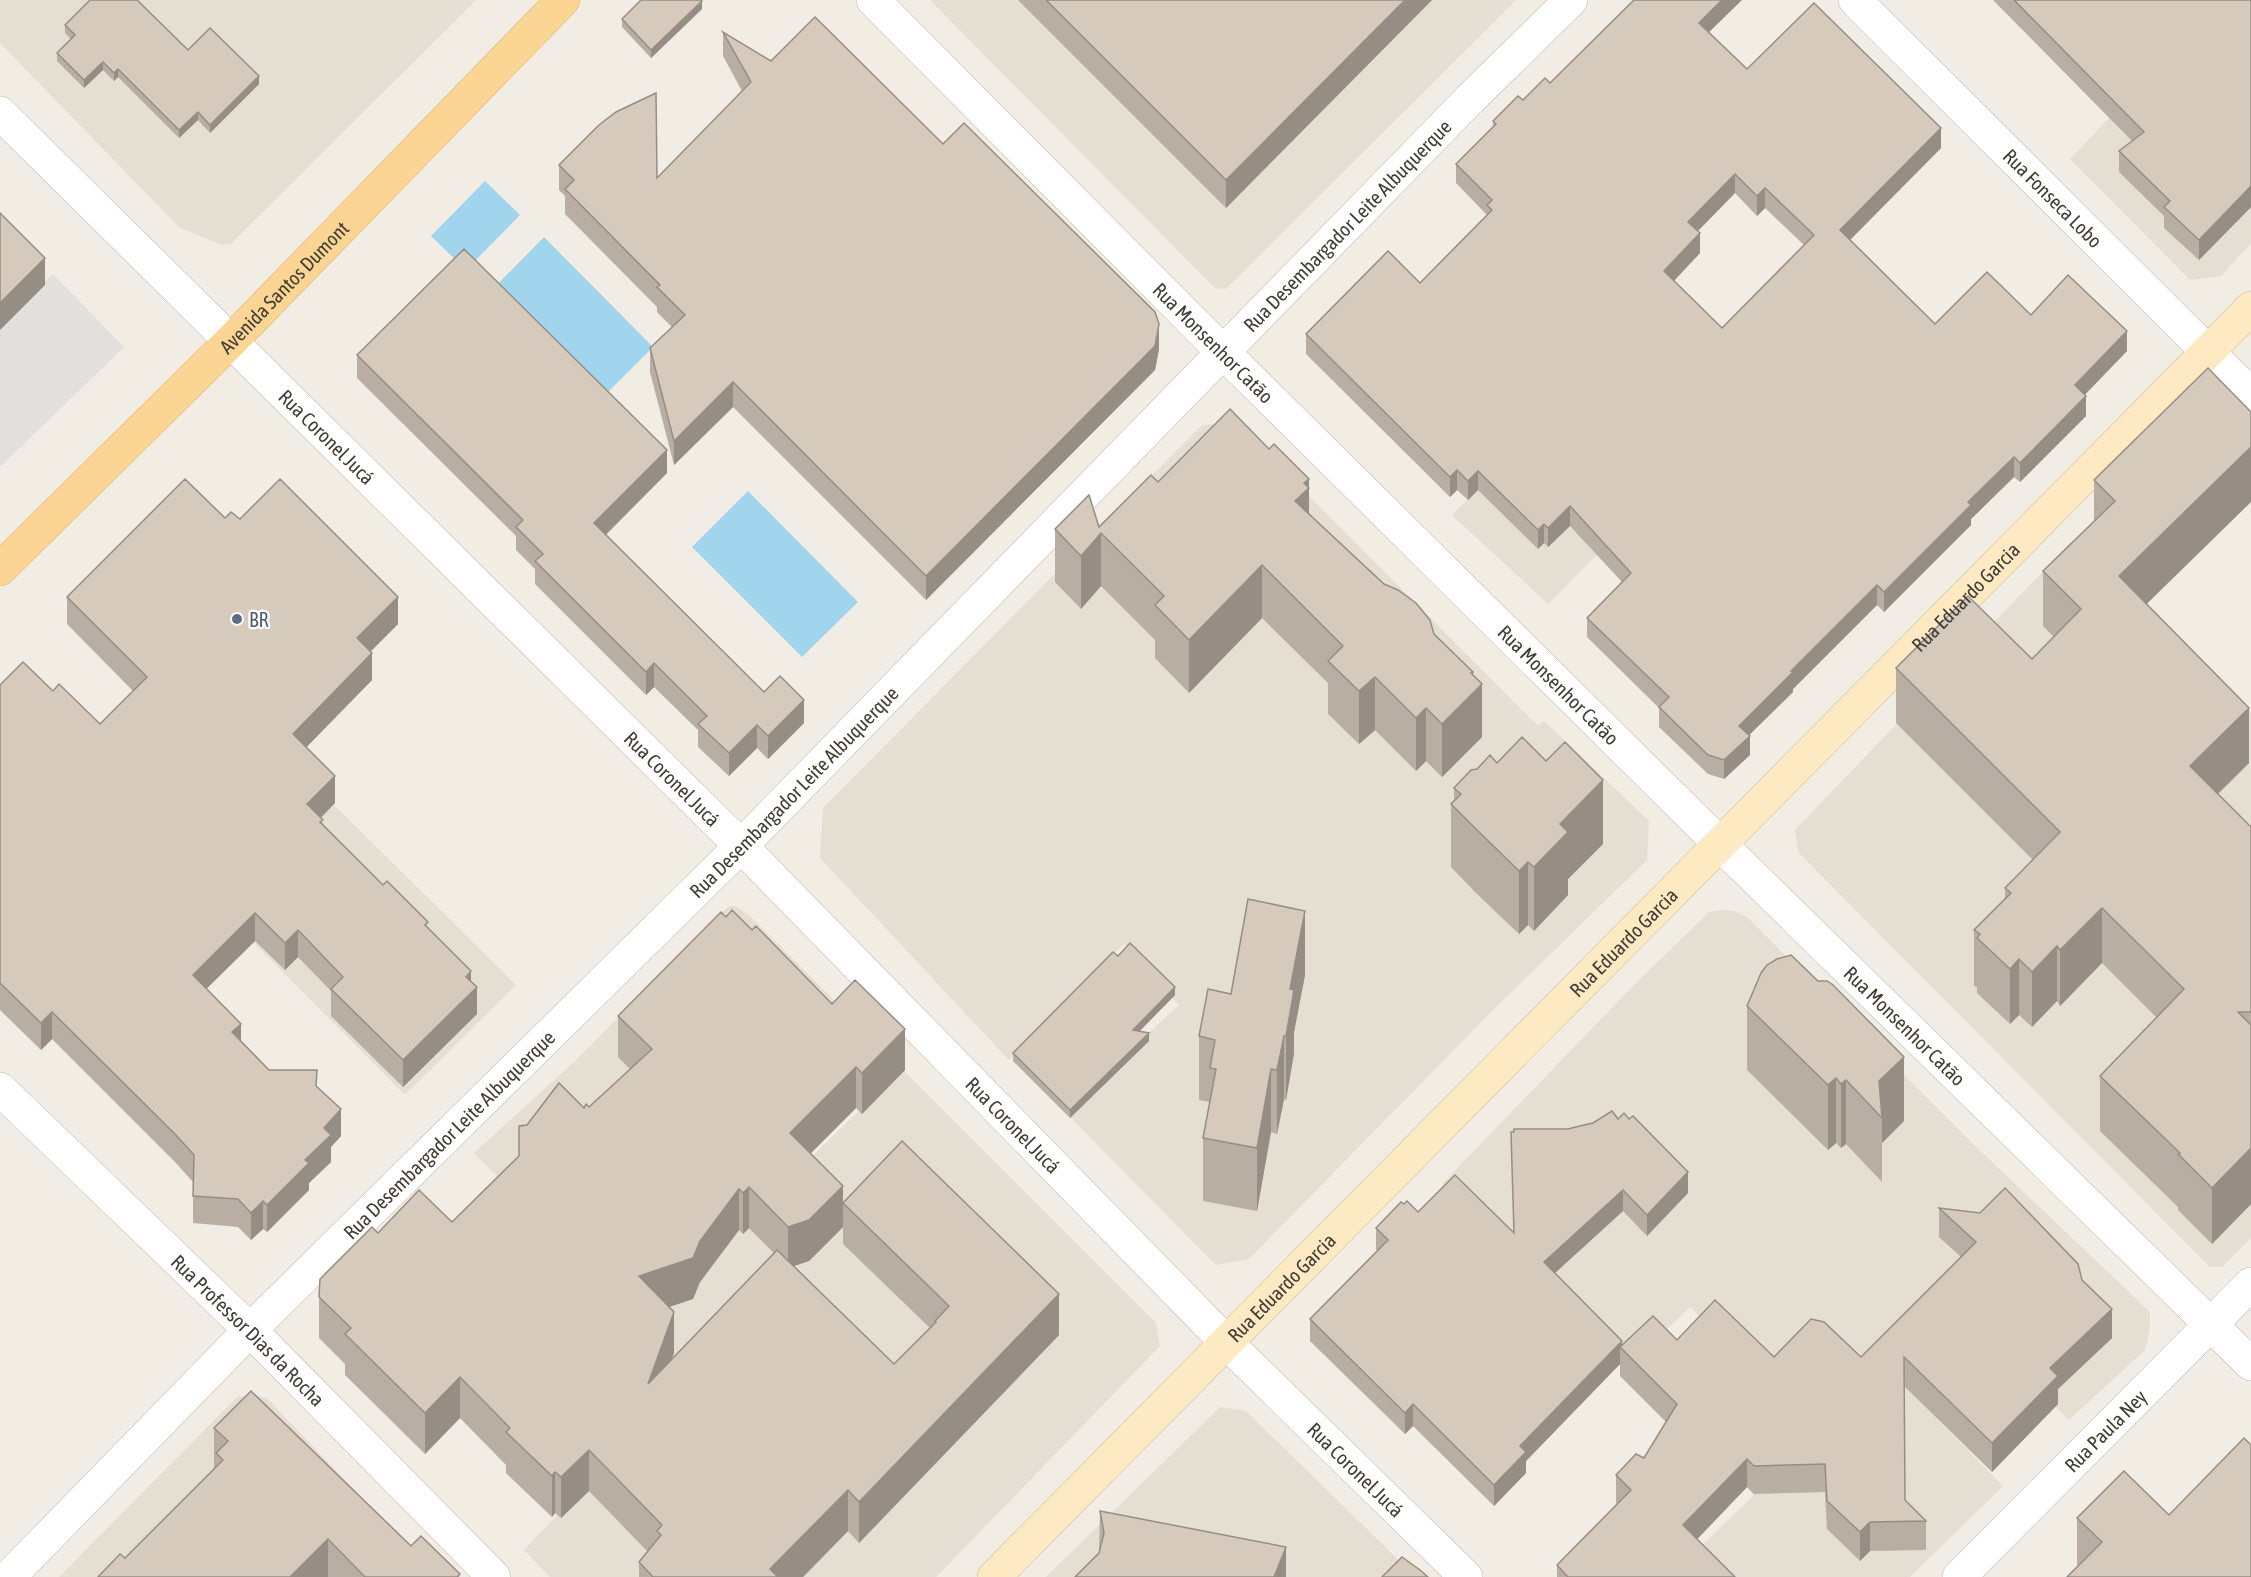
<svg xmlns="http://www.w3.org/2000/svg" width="2251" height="1577" font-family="'Asap Condensed',sans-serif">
<rect width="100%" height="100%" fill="#f1ece4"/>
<!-- residential -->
<g fill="#e5ded2">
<path d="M0,0H476L231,244L221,245L179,227L0,43Z"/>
<path d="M930,0H1516L1226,289L1215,288Z"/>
<path d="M2144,82L2251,184V243L2221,276L2190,280L2070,159Z"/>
<path d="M1611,351L1706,445L1548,604L1452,515Z"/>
<path d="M1236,423L1538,726L1544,721L1649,821L1647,860L1495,1008L1249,1259L1216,1265L1064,1111L1179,1005L1124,944L1009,1060L820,858L823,808L1202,425Z"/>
<path d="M2073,540L2251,711V1238L2222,1267H2210L1798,852L1795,830Z"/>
<path d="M303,774L516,985L405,1095L195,884Z"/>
<path d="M729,906H736L750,916L849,1015L737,1230L902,1069L1156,1323L1160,1346L936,1577H550L524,1550L692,1375L474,1153L574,1062Z"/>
<path d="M1722,910L1734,911L1747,917L1973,1144L2150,1312V1327L2145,1350L2069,1420L1948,1299L1883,1364L2003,1486L1910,1577H1711L1691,1556L1754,1495L1688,1427L1749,1366L1690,1307L1630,1365L1442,1184L1633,986L1709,912Z"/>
<path d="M238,1396L266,1397L437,1577H59Z"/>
<path d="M1220,1407L1246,1411L1416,1577H1046Z"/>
</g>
<!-- parking -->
<path fill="#e2dfdc" d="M53,274L124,347L0,467V325Z"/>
<!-- water -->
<g fill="#a1d4ed">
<path d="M485,181L520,215L466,270L431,236Z"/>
<path d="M544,237L653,347L596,404L488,294Z"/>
<path d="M748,491L858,602L802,657L692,547Z"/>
</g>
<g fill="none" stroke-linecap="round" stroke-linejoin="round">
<defs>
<g id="minor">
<path id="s1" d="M1855,0L2251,395"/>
<path id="s2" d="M0,113L741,846L1226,1342L1466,1577"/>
<path id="s3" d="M0,1089L250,1330L494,1577"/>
<path id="s4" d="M9,1577L250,1330L741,846L1470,99L1571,0"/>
<path id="s5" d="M1959,1577L2251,1284"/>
</g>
<g id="tertiary">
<path id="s6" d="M873,0L1223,352L1720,844L2251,1364"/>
</g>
<g id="secondary">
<path id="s7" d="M994,1577L2251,308"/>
</g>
<g id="primary">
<path id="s8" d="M0,569L230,342L563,0"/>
</g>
</defs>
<!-- minor casing -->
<use href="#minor" stroke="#bfb6aa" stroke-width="34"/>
<!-- tertiary casing -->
<use href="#tertiary" stroke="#bfb6aa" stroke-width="34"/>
<!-- secondary casing -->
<use href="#secondary" stroke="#d0bc95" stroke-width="34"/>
<!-- primary casing -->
<use href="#primary" stroke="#dfb065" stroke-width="34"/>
<!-- minor -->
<use href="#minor" stroke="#fff" stroke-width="33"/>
<!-- tertiary -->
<use href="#tertiary" stroke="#fff" stroke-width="33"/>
<!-- secondary -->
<use href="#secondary" stroke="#fdeac3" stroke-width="33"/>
<!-- primary -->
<use href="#primary" stroke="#fbd594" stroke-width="33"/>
</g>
<!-- wall -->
<g fill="#b8aea3" fill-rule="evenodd">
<path d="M1018,0H1432L1226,208Z"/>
<path d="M1993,0H2251V207L2199,260L2164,228V216L2119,172V151L2132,141Z"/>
<path d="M702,9L651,58L622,27V19Z"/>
<path d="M65,25L188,50L259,84L210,133L198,120L179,138L118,77L114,81L103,70L84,88L57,61V53L71,39L65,33Z"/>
<path d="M723,32L771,61L943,144L1159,349L1155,370L926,600L733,407L674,465L650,372V348L672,327L657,312V307L565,214V196L559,190V165L657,178L742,91L723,56Z"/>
<path d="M1709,32L1747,69L1941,148L1850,240L1935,324L2031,315L2127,351L2085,394L2086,416L2020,482L2014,477L1971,519V525L1884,612L1877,605L1793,689V692L1749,735L1750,755L1724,779L1708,774L1659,727V708L1587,637V618L1622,582L1570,526L1548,547L1544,543L1538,549L1478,490L1468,500L1457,490L1450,497L1306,354V334L1420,283L1487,215L1456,183V164L1493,127V121L1550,83ZM1735,193L1757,216L1765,208L1804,245L1722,328L1674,281L1700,253L1698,231Z"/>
<path d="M357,355L667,473L606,535L764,692L804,723L768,759L757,748L729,776L698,747V730L654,687L646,695L535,584V569L516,550V536L357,378Z"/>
<path d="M2208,368L2147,604L2249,763L2218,794L2251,827V1204L2212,1244L2178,1210V1207L2100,1131V1076L2157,1018L2102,963L2060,1006L2057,1001L2032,1027L2019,1015L2010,1024L1977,993V987L1974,986V930L2005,899V888L2033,860L1896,723V668L2032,659L2054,637L2043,626V571L2094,521V480Z"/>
<path d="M1269,449L1309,479V514L1434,634L1473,675L1482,737L1442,777L1426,761L1416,771L1375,730L1359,744L1328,714V683L1262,618L1189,693L1155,658V640L1101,586L1081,609L1055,582V529L1099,527L1158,482Z"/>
<path d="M225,518L240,519L398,624L371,651L372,680L306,747L335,803L321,818L323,825L383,885L428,928L471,982L477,1014L403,1087L331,1016V991L298,957L285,970L255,941L206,989L241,1041L269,1070L317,1087L341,1136L331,1147V1162L309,1183V1190L267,1232L263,1229L251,1240L238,1227L193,1223V1182L175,1162L52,1039L41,1050L0,1010V685L53,691L100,724L133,691L67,624V597Z"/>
<path d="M1497,763L1603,844L1568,879V895L1534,931L1528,925L1519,934L1476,893L1451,867V804L1454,800V788L1477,769Z"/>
<path d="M726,917L752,930L905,1070L862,1114L856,1108L811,1153L843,1203L1059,1335L859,1543L848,1531L803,1577H639V1562L648,1552L589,1491L561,1518L555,1513L552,1517L506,1473V1465L460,1418L425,1454L345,1375V1364L319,1338V1297L378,1233L452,1222L519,1156L527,1125L584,1108L589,1107L630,1069L618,1057V1016ZM843,1227V1244L930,1328L894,1364L793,1266L809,1261ZM749,1228L774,1253L672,1359L674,1353L669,1307L693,1299L700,1282L739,1230L743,1234Z"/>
<path d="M1118,956L1175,995L1139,1031L1149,1041L1070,1118L1013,1061V1053Z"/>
<path d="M1305,975L1294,1032V1053L1286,1100L1284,1099L1277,1134L1271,1132L1257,1211L1203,1201V1138L1210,1102L1199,1100V1036L1231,994Z"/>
<path d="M1747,1006L1904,1121L1882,1143V1182L1846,1144L1841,1148L1836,1143L1828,1150L1747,1070Z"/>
<path d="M1618,1119L1688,1193L1647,1236L1623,1211L1555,1273L1622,1346L1677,1340L1774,1357H1861L1961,1257L1939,1237V1208L2082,1280L2112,1338L2058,1389V1404L1992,1472L1904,1386L1905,1500L1926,1521V1550L1870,1551L1860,1561L1827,1529L1825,1492L1754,1494L1747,1487L1697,1539L1735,1577H1557V1565L1617,1504L1616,1503V1475L1644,1458L1666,1422L1620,1376V1364L1526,1461V1473L1494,1506L1413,1426L1405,1434L1310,1341V1319L1377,1251L1376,1249V1228L1418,1212L1514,1233L1511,1132L1568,1129Z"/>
<path d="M214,1428L411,1546L460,1577H98L125,1558L214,1469Z"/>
<path d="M1100,1511L1286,1577L1099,1553Z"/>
<path d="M2169,1515L2251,1577L2078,1565L2077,1564V1518Z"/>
</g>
<!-- shaded-wall -->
<g fill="#968d84">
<path d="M1405,0H1432L1226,208V180Z"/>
<path d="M1722,0H1742L1699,42V23Z"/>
<path d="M702,1V9L651,58V50Z"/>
<path d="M103,62V70L84,88V80Z"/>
<path d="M118,69V77L114,81V73Z"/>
<path d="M259,76V84L210,133V125Z"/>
<path d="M198,112V120L179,138V130Z"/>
<path d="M1941,128V148L1840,250V230Z"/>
<path d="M1735,174V193L1688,241V222Z"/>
<path d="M2251,186V207L2199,260V240Z"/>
<path d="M1765,188V208L1757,216V196Z"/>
<path d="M1700,233V253L1664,291V271Z"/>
<path d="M45,258V285L0,330V303Z"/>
<path d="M1159,324V349L1155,370L926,600V576Z"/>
<path d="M2127,331V351L2075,405V385Z"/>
<path d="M733,382V407L674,465V441Z"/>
<path d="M2086,396V416L2020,482V463Z"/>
<path d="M2251,447V502L2119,631V576Z"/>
<path d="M667,450V473L594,546V523Z"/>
<path d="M2014,457V477L1971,519V525L1884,612V592L1968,502Z"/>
<path d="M1457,470V490L1450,497V477Z"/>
<path d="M1478,471V490L1468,500V481Z"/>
<path d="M1309,479V541L1295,501L1304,483Z"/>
<path d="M1570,506V526L1548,547V528Z"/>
<path d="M1544,524V543L1538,549V530Z"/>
<path d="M1101,533V586L1081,609V556Z"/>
<path d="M1262,565V618L1189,693V640Z"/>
<path d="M1877,585V605L1793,689V692L1739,745V726L1791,671Z"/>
<path d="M398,597V624L357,665V638Z"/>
<path d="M372,653V680L293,761V734Z"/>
<path d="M654,663V687L646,695V672Z"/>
<path d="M1473,672V694L1482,684V737L1442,777V724Z"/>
<path d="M1375,677V730L1359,744V691Z"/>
<path d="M804,700V723L768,759V736Z"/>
<path d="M1426,708V761L1416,771V718Z"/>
<path d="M2249,708V763L2190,821V766Z"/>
<path d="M757,725V748L729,776V753Z"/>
<path d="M1750,736V755L1724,779V760Z"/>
<path d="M335,776V803L307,831V804Z"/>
<path d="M1603,780V844L1568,879V895L1534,931V867L1560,824Z"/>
<path d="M1528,862V925L1519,934V871Z"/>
<path d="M2102,908V963L2060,1006V950Z"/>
<path d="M1305,911V975L1294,1032V1053L1286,1100V1036L1290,989Z"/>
<path d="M255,913V941L193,1002V975Z"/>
<path d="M298,930V957L285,970V943Z"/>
<path d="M2057,946V1001L2032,1027V972Z"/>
<path d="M2019,959V1015L2010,1024V969Z"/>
<path d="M471,971V993L477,987V1014L403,1087V1060L466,977Z"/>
<path d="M1175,987V995L1133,1038V1030Z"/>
<path d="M52,1012V1039L41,1050V1023Z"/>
<path d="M241,1024V1051L232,1032Z"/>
<path d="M905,1029V1070L862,1114V1073Z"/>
<path d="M1149,1033V1041L1070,1118V1110Z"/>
<path d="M1284,1036V1099L1277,1134V1070Z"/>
<path d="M1904,1057V1121L1882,1143V1118L1879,1081Z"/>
<path d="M856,1067V1108L790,1174V1133Z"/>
<path d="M1271,1069V1132L1257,1211V1148Z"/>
<path d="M1836,1078V1143L1828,1150V1085Z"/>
<path d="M1846,1080V1144L1841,1148V1084Z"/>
<path d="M341,1109V1136L331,1147V1162L309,1183V1190L267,1232V1205L305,1160L324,1128Z"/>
<path d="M2251,1148V1204L2212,1244V1188Z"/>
<path d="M1688,1172V1193L1647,1236V1215Z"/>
<path d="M843,1186V1227L809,1261L788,1268V1227Z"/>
<path d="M749,1187V1228L743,1234V1193Z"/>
<path d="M739,1189V1230L700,1282L693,1299L639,1317V1276L700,1241Z"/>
<path d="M1623,1190V1211L1544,1283V1262Z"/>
<path d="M263,1201V1229L251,1240V1213Z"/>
<path d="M1059,1294V1335L859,1543V1502Z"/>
<path d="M2112,1309V1338L2058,1389V1404L1992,1472V1443L2050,1368Z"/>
<path d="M674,1312V1353L648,1425V1384Z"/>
<path d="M1622,1341V1349L1620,1347V1364L1526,1461V1473L1494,1506V1485L1520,1446Z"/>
<path d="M460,1377V1418L425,1454V1413Z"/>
<path d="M1413,1404V1426L1405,1434V1413Z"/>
<path d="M589,1450V1491L561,1518V1477Z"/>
<path d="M1747,1459V1487L1683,1554V1525Z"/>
<path d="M555,1472V1513L552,1517V1476Z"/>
<path d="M848,1490V1531L803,1577H770V1569Z"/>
<path d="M1870,1522V1551L1860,1561V1532Z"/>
<path d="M328,1539V1577H290Z"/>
<path d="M1286,1547V1577H1274Z"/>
</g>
<!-- building -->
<g fill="#d6cabd" stroke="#968d84" stroke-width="1.5" fill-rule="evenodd">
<path d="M90,0H137L188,50L210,28L259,76L210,125L198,112L179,130L118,69L114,73L103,62L84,80L57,53L75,35L65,25Z"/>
<path d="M641,0H701L702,1L651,50L622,19Z"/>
<path d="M1046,0H1405L1226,180Z"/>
<path d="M1634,0H1722L1699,23L1747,69L1814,3L1941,128L1840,230L1935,324L1987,272L2031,315L2068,275L2127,331L2075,385L2086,396L2020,463L2014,457L1968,502L1971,505L1884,592L1877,585L1791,671L1793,672L1739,726L1750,736L1724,760L1708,755L1659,707L1669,697L1587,618L1631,573L1570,506L1548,528L1544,524L1538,530L1478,471L1468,481L1457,470L1450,477L1306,334L1388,251L1420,283L1492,210L1487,205L1492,200L1456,164L1496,124L1493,121L1518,96L1523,100L1545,78L1550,83ZM1735,174L1757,196L1765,188L1814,235L1722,328L1664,271L1700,233L1688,222Z"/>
<path d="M2014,0H2251V186L2199,240L2164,207L2170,201L2119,151L2144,132Z"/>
<path d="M815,17L943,144L964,123L1155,312L1159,324L1155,346L926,576L733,382L674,441L650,348L685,315L657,287L660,285L565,189L574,180L559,165L599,125L616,112L656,93L657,178L751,82L723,32L771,61Z"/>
<path d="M0,213L45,258L0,303Z"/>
<path d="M464,249L667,450L594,523L764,692L780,676L804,700L768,736L757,725L729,753L698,724L707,716L654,663L646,672L535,561L543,554L516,527L523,520L357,355Z"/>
<path d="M2208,368L2251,412V447L2119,576L2249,708L2190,766L2251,827V1012H2238L2251,1025V1148L2212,1188L2178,1154L2180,1153L2100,1076L2184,989L2102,908L2060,950L2057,946L2032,972L2019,959L2010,969L1977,938L1980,934L1974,930L2011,893L2005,888L2060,832L1896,668L1968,596L2032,659L2081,609L2043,571L2115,501L2094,480Z"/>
<path d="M1230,409L1269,449L1274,444L1309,479L1304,483L1309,488L1295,501L1384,584L1398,590L1416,603L1430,620L1434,634L1473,672L1471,673L1482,684L1442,724L1426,708L1416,718L1375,677L1359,691L1328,661L1343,646L1262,565L1189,640L1155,605L1164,596L1101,533L1081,556L1055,529L1089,495L1099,527L1151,475L1158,482Z"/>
<path d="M185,479L225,518L231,512L240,519L280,479L398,597L357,638L372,653L293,734L335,776L307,804L323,820L320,822L383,885L387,881L428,922L425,925L471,971L466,977L477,987L403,1060L331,989L343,977L298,930L285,943L255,913L193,975L241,1024L232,1032L269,1070H317L316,1086L341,1109L324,1128L331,1135L305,1160L309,1163L267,1205L263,1201L251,1213L238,1199L193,1196L194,1155L175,1134L52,1012L41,1023L0,983V685L23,662L53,691L59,684L100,724L147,677L67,597Z"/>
<path d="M1522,737L1546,761L1565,742L1603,780L1560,824L1568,832L1534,867L1528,862L1519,871L1476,829L1451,804L1461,794L1454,788L1471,770L1477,769L1490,755L1497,763Z"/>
<path d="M1248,899L1305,911L1290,989L1294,990L1286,1036H1284L1277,1070L1271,1069L1257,1148L1203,1138L1216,1069L1210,1068L1215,1040L1199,1036L1208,989L1231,994Z"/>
<path d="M732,910L752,930L756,926L832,1004L855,980L905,1029L862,1073L856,1067L790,1133L843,1186L809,1220L788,1227L749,1187L743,1193L739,1189L700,1241L693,1258L639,1276L674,1312L648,1384L777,1250L894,1364L936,1322L935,1321L949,1306L843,1203L902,1141L1059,1294L859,1502L848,1490L770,1569L778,1577H653L639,1562L661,1535L657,1531L662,1525L589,1450L561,1477L555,1472L552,1476L506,1432L510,1428L460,1377L425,1413L345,1334L351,1328L319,1297L320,1279L372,1227L378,1233L419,1190L452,1222L519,1156V1126L527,1125L559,1083L584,1108L586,1104L589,1107L652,1049L618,1016L721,912L726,917Z"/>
<path d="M1130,943L1175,987L1133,1030L1149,1033L1070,1110L1013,1053L1113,952L1118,956Z"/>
<path d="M1791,955L1818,981H1827L1833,985L1904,1057L1879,1081L1882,1118L1846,1080L1841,1084L1836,1078L1828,1085L1747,1006L1761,973L1767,965L1777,959Z"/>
<path d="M1612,1111L1618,1119L1624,1113L1629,1119L1633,1116L1688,1172L1647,1215L1623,1190L1544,1262L1622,1341L1520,1446L1526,1452L1494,1485L1413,1404L1405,1413L1310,1319L1388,1240L1376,1228L1401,1202L1404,1204L1407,1201L1418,1212L1455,1175L1514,1233L1511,1132H1514V1129H1568L1580,1126L1593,1123Z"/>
<path d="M2005,1188L2078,1264L2082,1280L2112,1309L2050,1368L2058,1376L1992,1443L1904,1357L1905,1500L1926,1521L1870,1522L1860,1532L1827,1501L1825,1464L1754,1466L1747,1459L1683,1525L1735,1577H1568L1557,1565L1631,1490L1616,1475L1636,1454L1644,1458L1677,1404L1620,1347L1653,1316L1677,1340L1715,1300L1774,1357L1811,1319L1824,1322L1861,1357L1976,1242L1939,1208L1980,1213Z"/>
<path d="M251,1391L411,1546L421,1536L460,1574L457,1577H365L328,1539L290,1577H98L120,1554L125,1558L223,1460L216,1453L228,1441L214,1428Z"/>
<path d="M2244,1438L2251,1445V1577H2067L2102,1542L2077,1518L2124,1471L2169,1515Z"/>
<path d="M1100,1511L1286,1547L1274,1577H1075L1099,1553L1104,1533Z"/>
<path d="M1402,1557L1420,1570L1428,1577H1382Z"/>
</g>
<!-- markers -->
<circle fill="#5c6f8a" stroke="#fff" stroke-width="2" cx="237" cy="619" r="6"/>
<g text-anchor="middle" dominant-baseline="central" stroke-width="4.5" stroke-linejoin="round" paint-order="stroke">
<!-- street labels -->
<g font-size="20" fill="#433c34" stroke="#fff">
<text stroke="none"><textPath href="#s1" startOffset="280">Rua Fonseca Lobo</textPath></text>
<text stroke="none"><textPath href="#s4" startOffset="1902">Rua Desembargador Leite Albuquerque</textPath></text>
<text stroke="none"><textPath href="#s8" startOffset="400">Avenida Santos Dumont</textPath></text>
<text stroke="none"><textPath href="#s6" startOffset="483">Rua Monsenhor Catão</textPath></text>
<text stroke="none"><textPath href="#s2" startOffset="460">Rua Coronel Jucá</textPath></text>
<text stroke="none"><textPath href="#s7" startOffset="1380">Rua Eduardo Garcia</textPath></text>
<text stroke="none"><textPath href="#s6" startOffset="969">Rua Monsenhor Catão</textPath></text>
<text stroke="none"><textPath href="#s2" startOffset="946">Rua Coronel Jucá</textPath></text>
<text stroke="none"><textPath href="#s4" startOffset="1110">Rua Desembargador Leite Albuquerque</textPath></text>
<text stroke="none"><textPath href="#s7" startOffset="894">Rua Eduardo Garcia</textPath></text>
<text stroke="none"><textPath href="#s6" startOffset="1455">Rua Monsenhor Catão</textPath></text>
<text stroke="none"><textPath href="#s2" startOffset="1432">Rua Coronel Jucá</textPath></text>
<text stroke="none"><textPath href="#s4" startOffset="624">Rua Desembargador Leite Albuquerque</textPath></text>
<text stroke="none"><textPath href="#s7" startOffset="408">Rua Eduardo Garcia</textPath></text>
<text stroke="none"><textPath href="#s3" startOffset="346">Rua Professor Dias da Rocha</textPath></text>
<text stroke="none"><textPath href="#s5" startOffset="207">Rua Paula Ney</textPath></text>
<text stroke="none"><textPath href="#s2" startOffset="1918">Rua Coronel Jucá</textPath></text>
</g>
<!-- service labels -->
<g font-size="20" fill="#4e5e75" stroke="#fff" text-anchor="start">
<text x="249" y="619">BR</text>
</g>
</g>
</svg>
